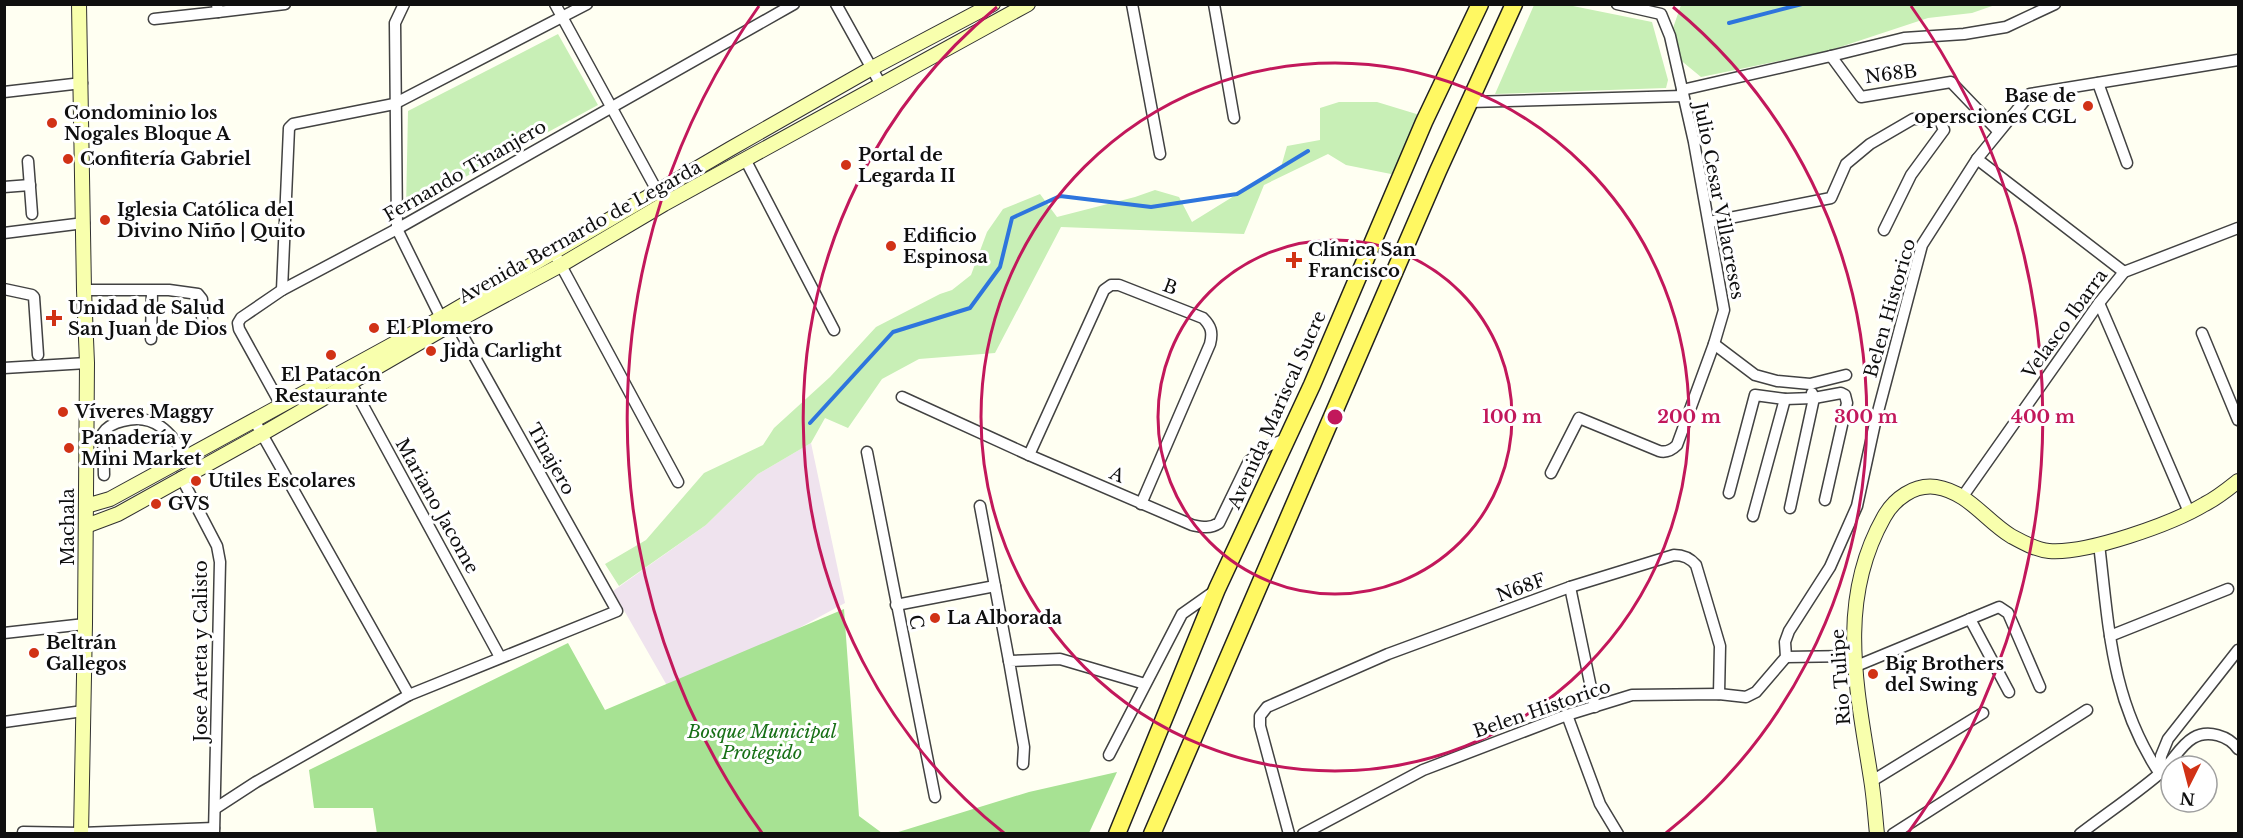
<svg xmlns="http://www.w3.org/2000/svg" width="2243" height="838" font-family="'Libre Baskerville',serif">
<rect width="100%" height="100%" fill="#fffff2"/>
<!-- industrial -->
<path fill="#efe3ee" d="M811,443L845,603L673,696L613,591L706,525L758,474Z"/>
<!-- green -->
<g fill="#c8efb6">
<path d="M1534,5H1568L1652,22L1668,80L1666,88L1495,94Z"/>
<path d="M1681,5H1995L1972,13L1928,18L1828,51L1701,77L1678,58L1673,28Z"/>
<path d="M558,34L598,105L406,209L408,111Z"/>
<path d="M1339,102H1377L1423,116L1401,176L1346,165L1328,154L1264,185L1244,234L1061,227L995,353L919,359L882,379L848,428L825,418L811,443L758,474L706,525L619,586L605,564L646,540L704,473L763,445L774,428L830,377L876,327L940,294L952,290L971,275L987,232L1003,209L1040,194L1057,217L1135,197L1155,190L1179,197L1192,222L1281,167L1287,146L1320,140V108Z"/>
</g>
<!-- forest -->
<g fill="#a7e293">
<path d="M844,609L859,816L882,833L377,834L373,808H314L309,770L568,643L605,710Z"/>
<path d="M1117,772L1089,833H895L1029,792Z"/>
</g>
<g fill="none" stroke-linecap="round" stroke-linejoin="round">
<!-- stream -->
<g stroke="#2e75dd" stroke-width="4">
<path d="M1729,23L1802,4"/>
<path d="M810,423L893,332L970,308L1000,267L1012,218L1060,196L1151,207L1237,194L1308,151"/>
</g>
<defs>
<g id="street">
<path d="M217,4L218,12L285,4"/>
<path d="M404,4L395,23L397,229L441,318"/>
<path d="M555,4L661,198"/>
<path d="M836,4L881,85"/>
<path d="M1132,4L1160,154"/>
<path d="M1214,4L1234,118"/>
<path d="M154,19L218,12"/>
<path d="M1831,56L1904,38L1964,34L2006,27L2055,4"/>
<path d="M2098,83L2127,163"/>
<path d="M1682,90L1831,56L1861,97L1951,82L1998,131"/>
<path d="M4,92L82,83"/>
<path d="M1469,102L1683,96"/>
<path d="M745,159L834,330"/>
<path d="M1977,159L2124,272"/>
<path d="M28,161L32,214"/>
<path d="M4,187L30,185"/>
<path d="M1709,222L1831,198L1846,164L1870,144L1913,119H1935L1940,121L1944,130L1911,175L1884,230"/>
<path d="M4,233L84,223"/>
<path d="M557,258L678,482"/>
<path d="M4,289L32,295L34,297L38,355"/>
<path d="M84,290H169L198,294L202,299V318"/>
<path d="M282,290L289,128L293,124L394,104L587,4"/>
<path d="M2099,303L2189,512"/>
<path d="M2202,333L2238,420"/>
<path d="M151,339L152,291"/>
<path d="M1714,344L1755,375L1777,381L1810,384L1846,375"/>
<path d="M4,368L87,363"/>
<path d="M347,376L500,657"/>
<path d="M902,397L1029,455L1192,525C1202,527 1210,529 1219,523L1249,461L1268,446L1286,439"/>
<path d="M281,405L239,329L238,323L241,318L282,290L397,229L794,4"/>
<path d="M254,420L409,695"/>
<path d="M867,452L935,797"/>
<path d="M1029,455L1104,290L1111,285H1119L1203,318C1211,326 1213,332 1210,344L1141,504"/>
<path d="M1551,473L1579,418L1659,451C1666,453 1672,450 1677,445L1714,344L1724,310L1694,142L1670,36L1661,14L1617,4"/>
<path d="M104,475L103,433C107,426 115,423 123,421C154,412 171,433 187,457"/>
<path d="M181,477L217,546L220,562L214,834"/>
<path d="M1729,493L1755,395L1785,399L1814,398L1841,393L1845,395L1847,403L1825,500"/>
<path d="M1963,496L2099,303L2124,272L2238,228"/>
<path d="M980,506L1009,661"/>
<path d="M1790,508L1814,398L1812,393"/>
<path d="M1753,516L1785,399"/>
<path d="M2099,544C2109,628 2111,701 2160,774"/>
<path d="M1570,587L1595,707"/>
<path d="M896,605L995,586"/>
<path d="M1970,619L2009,692"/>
<path d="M4,633L85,624"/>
<path d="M2110,636L2228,589"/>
<path d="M1786,657L1853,656"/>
<path d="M1854,667L1999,607L2008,613L2040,687"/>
<path d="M1567,715L1600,804L1618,834"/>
<path d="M4,722L83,711"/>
<path d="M1109,755L1182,614L1216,590"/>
<path d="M1023,764L1024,747L1009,661L1060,659L1145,684"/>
<path d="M2160,773L2161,756L2168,739L2238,650"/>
<path d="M1872,781L1983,713"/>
<path d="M216,808L256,782L409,695L617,611L455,322"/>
<path d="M23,832L81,833L214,828"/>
<path d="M1289,834L1260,726V716L1267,707L1388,654L1570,587L1674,555C1684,555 1690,558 1696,565L1720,646L1719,694"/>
<path d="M1303,834L1423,770L1567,715L1632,695L1719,694L1746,697L1756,692L1786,657L1785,642L1789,631L1830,567L1857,506L1875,423L1922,245L1977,159L2030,94L2238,60"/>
<path d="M1893,834L2087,710"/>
<path d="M2080,834C2106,814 2133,796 2158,775C2171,765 2179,746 2193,738C2208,729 2229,736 2238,749"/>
</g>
<g id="secondary">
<path d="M79,4L84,290L87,363L85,624L81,834"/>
<path d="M86,506L110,499L441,318L730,149L872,68L993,4"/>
<path d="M86,526L118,514L262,434L455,322L561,265L664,204L1028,4"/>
<path d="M1877,834C1875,815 1874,797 1871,779C1857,689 1836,602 1884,517C1894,499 1914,484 1936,487C1968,492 1985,520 2011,536C2022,542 2036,550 2049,551C2087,554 2172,524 2205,504C2217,498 2228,489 2238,481"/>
</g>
<g id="primary">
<path d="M1117,834L1217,589L1312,385L1424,122L1480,4"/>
<path d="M1152,834L1438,171L1514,4"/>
</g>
</defs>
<!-- street casing -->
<use href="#street" stroke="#424242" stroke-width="13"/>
<!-- secondary casing -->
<use href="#secondary" stroke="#313131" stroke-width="16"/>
<!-- primary casing -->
<use href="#primary" stroke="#202020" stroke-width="19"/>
<!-- street -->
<use href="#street" stroke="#fff" stroke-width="10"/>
<!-- secondary -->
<use href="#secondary" stroke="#f8ffad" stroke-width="14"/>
<!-- primary -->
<use href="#primary" stroke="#fff862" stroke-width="16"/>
</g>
<!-- distance rings -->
<g fill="none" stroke="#c2185b" stroke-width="3">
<circle cx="1335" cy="417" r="177"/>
<circle cx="1335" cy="417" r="354"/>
<path d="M1004 833A531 531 0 0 1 997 7M1673 7A531 531 0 0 1 1666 833"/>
<path d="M762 833A708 708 0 0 1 759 6M1911 6A708 708 0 0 1 1908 833"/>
</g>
<!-- markers -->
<g fill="#d13216" stroke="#fff" stroke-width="2">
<circle cx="2088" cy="106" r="6"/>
<circle cx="52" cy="123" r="6"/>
<circle cx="68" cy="159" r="6"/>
<circle cx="846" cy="165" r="6"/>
<circle cx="105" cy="220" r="6"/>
<circle cx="891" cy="246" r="6"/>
<path d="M1291 251h6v6h6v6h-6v6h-6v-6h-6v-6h6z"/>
<path d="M51 309h6v6h6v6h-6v6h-6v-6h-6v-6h6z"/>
<circle cx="374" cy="328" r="6"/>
<circle cx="431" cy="351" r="6"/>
<circle cx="331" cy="355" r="6"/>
<circle cx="63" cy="412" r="6"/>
<circle cx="69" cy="448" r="6"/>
<circle cx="196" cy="481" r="6"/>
<circle cx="156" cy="504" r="6"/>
<circle cx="935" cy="618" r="6"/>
<circle cx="34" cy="653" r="6"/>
<circle cx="1873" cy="674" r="6"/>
</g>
<g text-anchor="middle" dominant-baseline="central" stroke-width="6" stroke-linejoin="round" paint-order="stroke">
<!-- street labels -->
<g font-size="18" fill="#0f0f0f" stroke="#fff">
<text transform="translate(1891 74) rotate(-7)">N68B</text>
<text transform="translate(465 171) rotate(-30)">Fernando Tinanjero</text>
<text transform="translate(1719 201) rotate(79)">Julio Cesar Villacreses</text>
<text transform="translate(580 232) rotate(-29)">Avenida Bernardo de Legarda</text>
<text transform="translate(1170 287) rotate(21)">B</text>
<text transform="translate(1890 308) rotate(-74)">Belen Historico</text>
<text transform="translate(2065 324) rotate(-54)">Velasco Ibarra</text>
<text transform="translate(1277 410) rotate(-66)">Avenida Mariscal Sucre</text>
<text transform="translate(551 459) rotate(61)">Tinajero</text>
<text transform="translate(1117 475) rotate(23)">A</text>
<text transform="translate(437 506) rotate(61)">Mariano Jacome</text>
<text transform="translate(68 527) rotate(-90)">Machala</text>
<text transform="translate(1521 588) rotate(-20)">N68F</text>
<text transform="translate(916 622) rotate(78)">C</text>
<text transform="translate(201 651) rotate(-90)">Jose Arteta y Calisto</text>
<text transform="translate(1841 677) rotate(-94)">Rio Tulipe</text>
<text transform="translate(1542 709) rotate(-19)">Belen Historico</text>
</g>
<!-- poi labels -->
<g font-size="18" font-weight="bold" fill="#0f0f0f" stroke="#fff" text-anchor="start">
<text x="2076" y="96" text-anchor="end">Base de<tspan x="2076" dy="21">opersciones CGL</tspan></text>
<text x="64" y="113">Condominio los<tspan x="64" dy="21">Nogales Bloque A</tspan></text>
<text x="858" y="155">Portal de<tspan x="858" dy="21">Legarda II</tspan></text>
<text x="80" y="159">Confitería Gabriel</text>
<text x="117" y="210">Iglesia Católica del<tspan x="117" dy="21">Divino Niño | Quito</tspan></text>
<text x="903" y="236">Edificio<tspan x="903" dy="21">Espinosa</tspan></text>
<text x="1308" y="250">Clínica San<tspan x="1308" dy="21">Francisco</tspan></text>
<text x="68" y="308">Unidad de Salud<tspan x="68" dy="21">San Juan de Dios</tspan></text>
<text x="386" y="328">El Plomero</text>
<text x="443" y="351">Jida Carlight</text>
<text x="331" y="375" text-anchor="middle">El Patacón<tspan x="331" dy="21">Restaurante</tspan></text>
<text x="75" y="412">Víveres Maggy</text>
<text x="81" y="438">Panadería y<tspan x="81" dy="21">Mini Market</tspan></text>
<text x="208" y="481">Utiles Escolares</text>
<text x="168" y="504">GVS</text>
<text x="947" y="618">La Alborada</text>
<text x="46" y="643">Beltrán<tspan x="46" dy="21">Gallegos</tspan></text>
<text x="1885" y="664">Big Brothers<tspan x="1885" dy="21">del Swing</tspan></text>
</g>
<!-- park labels -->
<g font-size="18" font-style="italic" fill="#187017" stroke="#fff">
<text x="762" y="732">Bosque Municipal<tspan x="762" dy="21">Protegido</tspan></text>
</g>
</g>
<circle cx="1335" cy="417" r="9" fill="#c2185b" stroke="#fff" stroke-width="3"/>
<g font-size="18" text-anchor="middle" font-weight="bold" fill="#c2185b" stroke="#fff" stroke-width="6" stroke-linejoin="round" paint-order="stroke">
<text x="1512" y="423">100 m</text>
<text x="1689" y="423">200 m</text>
<text x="1866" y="423">300 m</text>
<text x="2043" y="423">400 m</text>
</g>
<!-- border -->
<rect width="2243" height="838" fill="none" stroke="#0f0f0f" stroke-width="12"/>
<!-- north arrow -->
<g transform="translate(2189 784) rotate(186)"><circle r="28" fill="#ffffff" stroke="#9f9f9f" stroke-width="1.5"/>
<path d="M0-4.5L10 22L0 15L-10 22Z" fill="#d13216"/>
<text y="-9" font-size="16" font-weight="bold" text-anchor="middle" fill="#0f0f0f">N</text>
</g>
</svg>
